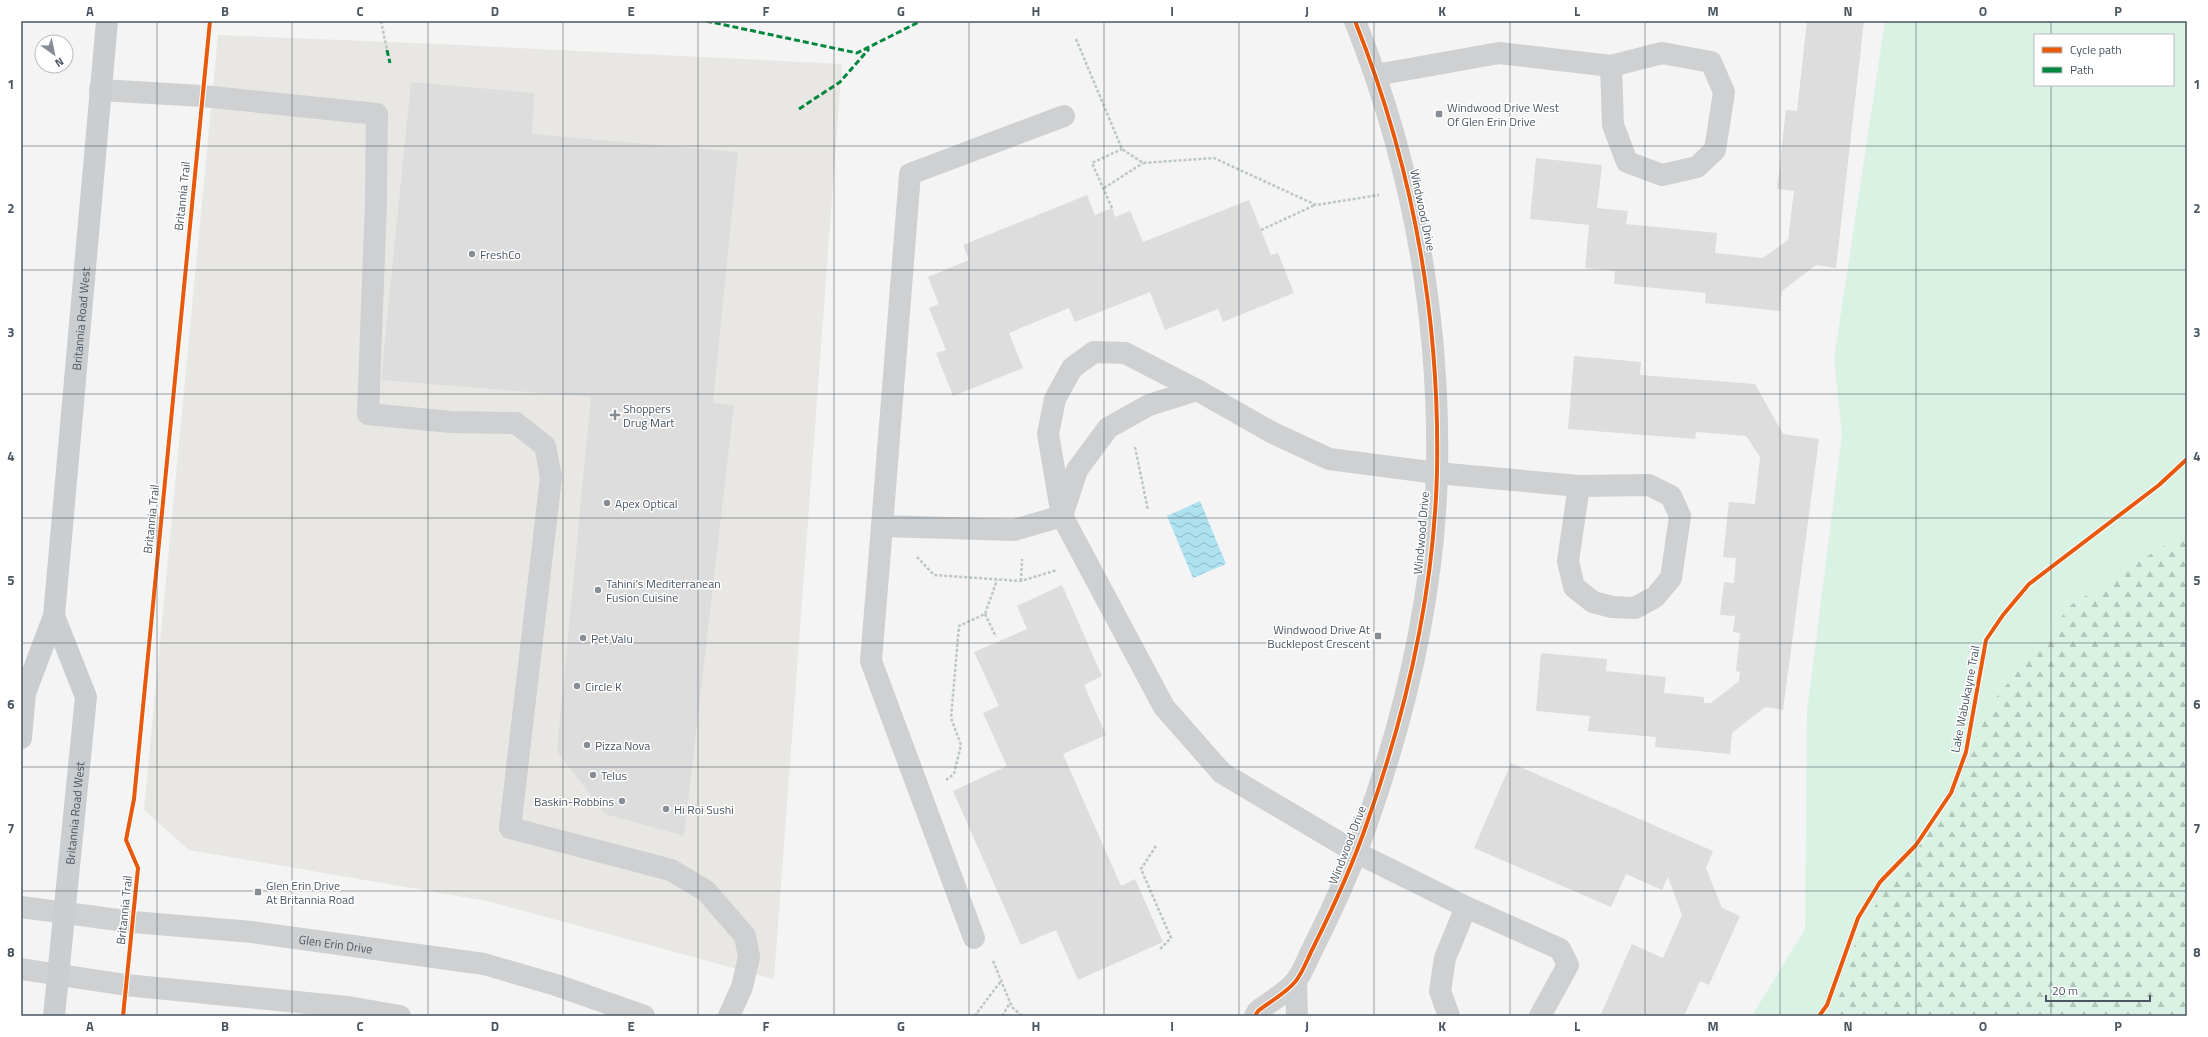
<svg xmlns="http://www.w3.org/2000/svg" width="2208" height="1037" font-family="'Titillium Web',sans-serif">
<defs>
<pattern id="forest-firs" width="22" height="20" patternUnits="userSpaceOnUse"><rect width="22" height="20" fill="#d9f2e3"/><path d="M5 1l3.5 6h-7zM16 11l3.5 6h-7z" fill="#b2c7bb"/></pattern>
<pattern id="water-waves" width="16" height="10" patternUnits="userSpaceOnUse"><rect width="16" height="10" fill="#aee2f0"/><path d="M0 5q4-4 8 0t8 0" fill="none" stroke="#90bac6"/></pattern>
</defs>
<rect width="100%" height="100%" fill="#f4f4f4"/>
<!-- commercial -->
<path fill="#e8e7e3" d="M218,35L440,44L842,64L774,979L487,901L189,850L144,810Z"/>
<!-- green -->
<path fill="#d9f2e3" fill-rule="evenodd" d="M1885,21H2187V531L2071,605L1986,710L1952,803L1886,887L1857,938L1834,1011L1830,1016H1752L1805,929L1807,712L1842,434L1834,359ZM2035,35H2173V85H2035Z"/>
<!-- forest -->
<path fill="url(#forest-firs)" d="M2187,531V1016H1830L1834,1011L1857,938L1886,887L1952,803L1986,710L2071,605Z"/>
<!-- water -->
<path fill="url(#water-waves)" d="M1200,501L1226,564L1193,578L1167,516Z"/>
<!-- building -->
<g fill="#ddddde">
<path d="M1807,21H1864L1836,268L1816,265L1782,291L1780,311L1705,303L1706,293L1614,284L1615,271L1585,268L1589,225L1530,219L1536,158L1602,165L1597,208L1628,211L1626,224L1717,233L1715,253L1763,258L1788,240L1794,191L1777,189L1786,110L1797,111Z"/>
<path d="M411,82L534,93L532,134L738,152L713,403L734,405L684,836L605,814L557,751L591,397L381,380Z"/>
<path d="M1087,195L1095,215L1112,208L1115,217L1130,211L1143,242L1249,200L1271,255L1278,253L1294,293L1223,322L1218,309L1165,330L1150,292L1075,322L1069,308L1009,333L1023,368L953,396L936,353L946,350L929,308L939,304L928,277L969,260L963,245Z"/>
<path d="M1574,356L1641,362L1640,375L1755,384L1783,434L1819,439L1783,710L1765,707L1732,733L1730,754L1655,747L1656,737L1588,731L1590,716L1536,711L1541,653L1607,659L1606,671L1666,677L1664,693L1704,697V703H1711L1739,681L1740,672L1736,671L1740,633L1733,632L1735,616L1720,615L1724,582L1734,583L1736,558L1723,557L1729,502L1755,504L1760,457L1746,436L1696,432L1695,439L1568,429Z"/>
<path d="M1062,585L1102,676L1084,685L1106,735L1063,754L1121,886L1135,879L1163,942L1078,980L1056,930L1021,945L953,791L1007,766L983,713L999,706L974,652L1027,629L1017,606Z"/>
<path d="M1511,763L1713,851L1706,868L1722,908L1740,916L1709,985L1700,981L1684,1016H1600L1632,944L1663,958L1682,915L1668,877L1662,890L1626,874L1611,907L1474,848Z"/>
</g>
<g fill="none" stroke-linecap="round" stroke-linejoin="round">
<!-- path -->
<g stroke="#bcc7c4" stroke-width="2.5" stroke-dasharray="3 2" stroke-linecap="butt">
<path d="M381,21L387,50"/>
<path d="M1076,39L1122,149L1143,163L1214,158L1316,205L1379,195"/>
<path d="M1104,188L1143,163"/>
<path d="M1112,208L1092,163L1122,149"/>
<path d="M1261,230L1315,205"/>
<path d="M1135,447L1148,510"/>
<path d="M917,557L934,575L1021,581L1057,570"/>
<path d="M1021,581L1022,559"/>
<path d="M985,614L996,637"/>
<path d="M946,780L954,774L961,745L951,718L959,626L985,614L997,580"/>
<path d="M1156,846L1141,869L1171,938L1160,949"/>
<path d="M993,961L1012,1007L1022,1016"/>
<path d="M978,1016L976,1014L1001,981"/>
<path d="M1002,1016L1010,1003"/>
</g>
<!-- minor -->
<g stroke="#ced0d2" stroke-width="22">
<path d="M1376,75L1499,53L1611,66L1613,125L1627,162L1662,175L1697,167L1715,150L1724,92L1711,62L1662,53L1611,66"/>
<path d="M100,90L202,96L377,114L376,200L368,414L451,422L516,423L545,446L551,477L510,828L671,870L706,891L745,936L749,957L742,987L729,1016"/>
<path d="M1064,116L910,174L882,526L1014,530L1062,516L1048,434L1055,399L1072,368L1094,352L1125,353L1197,390"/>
<path d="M882,526L871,661L974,938"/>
<path id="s1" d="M21,907L133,922L252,932L484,964L556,985L644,1016"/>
<path d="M21,969L126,985L348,1007L400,1016"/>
<path d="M1296,982L1297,1016"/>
<path d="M1255,1016L1258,1011C1269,1002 1285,994 1295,982C1302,974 1307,960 1312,950C1333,908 1353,865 1368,820C1407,709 1434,590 1437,472C1440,317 1412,164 1355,21"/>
<path d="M1449,1016L1440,991L1445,958L1466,907"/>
<path d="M1540,1016L1568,965L1560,949L1466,907L1357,853L1222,773L1164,707L1062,516L1077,470L1108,428L1149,405L1197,390L1271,432L1329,459L1437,473L1579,486L1649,485L1671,496L1680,516L1671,578L1655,597L1635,608L1612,607L1593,602L1574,587L1568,561L1579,486"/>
</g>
<!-- major -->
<g stroke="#caced1" stroke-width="22">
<path id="s2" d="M21,738L25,693L54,616L107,21"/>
<path id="s3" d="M54,1016L86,697L54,616"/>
</g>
<!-- quiet -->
<g stroke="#00873e" stroke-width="3" stroke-dasharray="6 3" stroke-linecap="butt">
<path d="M706,21L857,53L921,21"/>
<path d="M387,50L390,63"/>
<path d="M799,109L840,82L869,49"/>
</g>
<defs>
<g id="cycleway">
<path d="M123,1016L138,868L126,840L134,799L210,21"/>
<path d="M1255,1016L1258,1011C1269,1002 1285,994 1295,982C1302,974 1307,960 1312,950C1333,908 1353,865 1368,820C1407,709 1434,590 1437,472C1440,317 1412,164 1355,21"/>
<path d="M1819,1016L1827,1005L1858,918L1880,882L1916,845L1951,793L1966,752L1986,640L2003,615L2029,584L2159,485L2187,459"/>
</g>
</defs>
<!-- cycleway casing -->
<use href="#cycleway" stroke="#fff" stroke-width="6"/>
<!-- cycleway -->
<use href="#cycleway" stroke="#e8590c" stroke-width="4"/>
</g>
<!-- grid -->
<path fill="none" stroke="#4a5661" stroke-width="1" stroke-opacity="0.55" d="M157,21V1016M292,21V1016M428,21V1016M563,21V1016M698,21V1016M834,21V1016M969,21V1016M1104,21V1016M1239,21V1016M1374,21V1016M1510,21V1016M1645,21V1016M1780,21V1016M1916,21V1016M2051,21V35M2051,85V1016M21,146H2187M21,270H2187M21,394H2187M21,518H2187M21,643H2187M21,767H2187M21,891H2187"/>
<!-- markers -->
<g fill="#868d94" stroke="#fff" stroke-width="1.5">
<rect x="1435" y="110" width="8" height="8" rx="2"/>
<circle cx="472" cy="254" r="4"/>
<path d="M613 409h4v4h4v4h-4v4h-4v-4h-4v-4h4z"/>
<circle cx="607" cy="503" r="4"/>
<circle cx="598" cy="590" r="4"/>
<rect x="1374" y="632" width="8" height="8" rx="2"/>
<circle cx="583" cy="638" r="4"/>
<circle cx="577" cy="686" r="4"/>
<circle cx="587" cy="745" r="4"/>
<circle cx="593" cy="775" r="4"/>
<circle cx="622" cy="801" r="4"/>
<circle cx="666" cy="809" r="4"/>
<rect x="254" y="888" width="8" height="8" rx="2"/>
</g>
<g text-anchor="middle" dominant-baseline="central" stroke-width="3" stroke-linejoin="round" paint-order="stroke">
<!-- poi labels -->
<g font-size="12" fill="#4a5661" stroke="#fff" text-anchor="start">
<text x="1447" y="107">Windwood Drive West<tspan x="1447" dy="14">Of Glen Erin Drive</tspan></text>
<text x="480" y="254">FreshCo</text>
<text x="623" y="408">Shoppers<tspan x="623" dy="14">Drug Mart</tspan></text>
<text x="615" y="503">Apex Optical</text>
<text x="606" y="583">Tahini’s Mediterranean<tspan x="606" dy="14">Fusion Cuisine</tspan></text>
<text x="1370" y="629" text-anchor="end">Windwood Drive At<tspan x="1370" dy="14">Bucklepost Crescent</tspan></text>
<text x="591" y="638">Pet Valu</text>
<text x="585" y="686">Circle K</text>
<text x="595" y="745">Pizza Nova</text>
<text x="601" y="775">Telus</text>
<text x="614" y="801" text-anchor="end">Baskin-Robbins</text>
<text x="674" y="809">Hi Roi Sushi</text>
<text x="266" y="885">Glen Erin Drive<tspan x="266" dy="14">At Britannia Road</tspan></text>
</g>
<!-- street labels -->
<g font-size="12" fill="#4a5661" stroke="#fff">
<text transform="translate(182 196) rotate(-84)">Britannia Trail</text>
<text transform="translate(1423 210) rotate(78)">Windwood Drive</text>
<text stroke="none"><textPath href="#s2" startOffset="426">Britannia Road West</textPath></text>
<text transform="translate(151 519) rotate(-84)">Britannia Trail</text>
<text transform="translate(1421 533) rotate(-85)">Windwood Drive</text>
<text transform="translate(1965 699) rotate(-79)">Lake Wabukayne Trail</text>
<text stroke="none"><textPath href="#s3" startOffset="204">Britannia Road West</textPath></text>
<text transform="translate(1347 845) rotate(-69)">Windwood Drive</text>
<text transform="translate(124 910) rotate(-84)">Britannia Trail</text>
<text stroke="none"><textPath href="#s1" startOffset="317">Glen Erin Drive</textPath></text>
</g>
</g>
<!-- border -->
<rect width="2208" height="1037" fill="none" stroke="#ffffff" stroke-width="44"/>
<!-- legend -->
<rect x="2034" y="34" width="140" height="52" fill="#ffffff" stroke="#b7bbc0"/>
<rect x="2042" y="47" width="20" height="6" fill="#e8590c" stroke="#b7bbc0"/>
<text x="2070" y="54" font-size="12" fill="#4a5661">Cycle path</text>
<rect x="2042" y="67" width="20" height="6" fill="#00873e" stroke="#b7bbc0"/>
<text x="2070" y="74" font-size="12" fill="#4a5661">Path</text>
<!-- north arrow -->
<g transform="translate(54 54) rotate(147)"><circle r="19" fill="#ffffff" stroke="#b7bbc0"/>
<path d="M0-3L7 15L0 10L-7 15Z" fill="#868d94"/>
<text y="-6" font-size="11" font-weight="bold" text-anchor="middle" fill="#4a5661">N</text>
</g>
<!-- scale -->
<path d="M2046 995v6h104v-6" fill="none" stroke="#4a5661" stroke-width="2"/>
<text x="2052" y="995" font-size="12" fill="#4a5661" stroke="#ffffff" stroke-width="3" paint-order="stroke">20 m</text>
<rect x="22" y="22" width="2164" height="993" fill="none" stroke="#4a5661" stroke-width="1.5"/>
<g font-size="13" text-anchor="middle" font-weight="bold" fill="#4a5661">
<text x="90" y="16">A</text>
<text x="225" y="16">B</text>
<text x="360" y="16">C</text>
<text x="495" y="16">D</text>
<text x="631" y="16">E</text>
<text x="766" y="16">F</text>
<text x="901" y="16">G</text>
<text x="1036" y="16">H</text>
<text x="1172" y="16">I</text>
<text x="1307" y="16">J</text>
<text x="1442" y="16">K</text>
<text x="1577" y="16">L</text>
<text x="1713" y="16">M</text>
<text x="1848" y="16">N</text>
<text x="1983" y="16">O</text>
<text x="2118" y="16">P</text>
<text x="11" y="89">1</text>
<text x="2197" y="89">1</text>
<text x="11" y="213">2</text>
<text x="2197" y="213">2</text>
<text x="11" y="337">3</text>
<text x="2197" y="337">3</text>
<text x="11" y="461">4</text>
<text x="2197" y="461">4</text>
<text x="11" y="585">5</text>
<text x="2197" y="585">5</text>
<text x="11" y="709">6</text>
<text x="2197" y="709">6</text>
<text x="11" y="833">7</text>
<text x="2197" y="833">7</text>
<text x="11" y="957">8</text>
<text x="2197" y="957">8</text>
<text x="90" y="1031">A</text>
<text x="225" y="1031">B</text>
<text x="360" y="1031">C</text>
<text x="495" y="1031">D</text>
<text x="631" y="1031">E</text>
<text x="766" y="1031">F</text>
<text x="901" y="1031">G</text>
<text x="1036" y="1031">H</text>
<text x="1172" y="1031">I</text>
<text x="1307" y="1031">J</text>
<text x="1442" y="1031">K</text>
<text x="1577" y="1031">L</text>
<text x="1713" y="1031">M</text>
<text x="1848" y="1031">N</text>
<text x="1983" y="1031">O</text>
<text x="2118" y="1031">P</text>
</g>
</svg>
